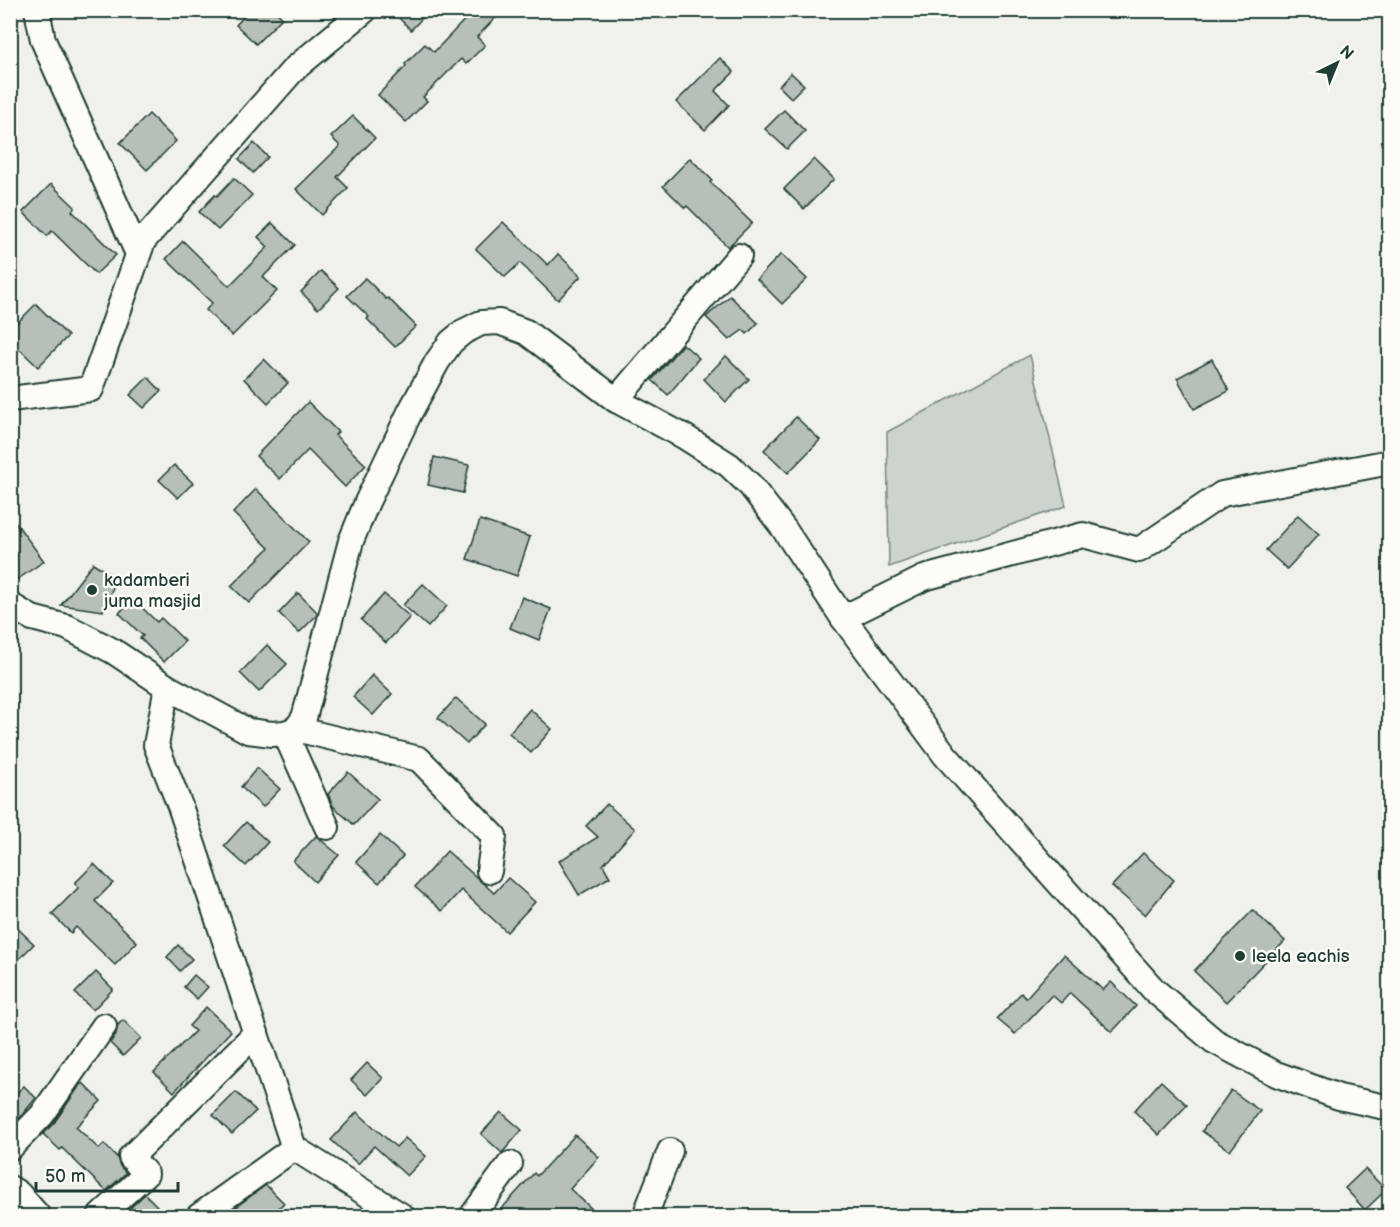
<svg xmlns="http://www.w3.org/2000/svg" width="1400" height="1227" font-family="'Balsamiq Sans',sans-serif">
<rect width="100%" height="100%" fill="#f0f1eb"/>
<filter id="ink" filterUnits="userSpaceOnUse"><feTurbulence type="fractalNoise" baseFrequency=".0167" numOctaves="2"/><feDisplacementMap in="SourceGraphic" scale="12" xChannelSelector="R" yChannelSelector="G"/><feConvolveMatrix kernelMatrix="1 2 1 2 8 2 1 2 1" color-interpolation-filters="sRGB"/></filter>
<g filter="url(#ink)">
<!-- green -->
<path fill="#cdd3cd" stroke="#768880" stroke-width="1.5" d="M1030,355L1066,506L889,567L887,432Z"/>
<!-- building -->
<g fill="#b6bfb8" stroke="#1f3d34" stroke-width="1.5">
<path d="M250,10H275L282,18L256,44L236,25Z"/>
<path d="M391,10H430L411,30Z"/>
<path d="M474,10H503L477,37L485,45L466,64L461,59L423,97L427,101L406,122L378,95L406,66L405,64L425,44L434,52Z"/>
<path d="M720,58L734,72L715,91L729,105L705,130L676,102Z"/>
<path d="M791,73L804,85L791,98L779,86Z"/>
<path d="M784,110L805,131L787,149L765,129Z"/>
<path d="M149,114L176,141L147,170L120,143Z"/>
<path d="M353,116L375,138L337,177L348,188L322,215L296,189L340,146L331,137Z"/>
<path d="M254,143L268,157L253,173L239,159Z"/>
<path d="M690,158L712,180L710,182L752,223L728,247L687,206L685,208L663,186Z"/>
<path d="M814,159L834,179L804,209L784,189Z"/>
<path d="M234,178L252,195L218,230L199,212L215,195L217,196Z"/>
<path d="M51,184L75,207L72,211L116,255L96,274L52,231L47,236L23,212Z"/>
<path d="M503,222L548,265L558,254L581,276L558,300L520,263L505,277L476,249Z"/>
<path d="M272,223L295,245L263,277L277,291L232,336L206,310L212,303L166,259L183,241L229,286L268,247L258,237Z"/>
<path d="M781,254L807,279L782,304L757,279Z"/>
<path d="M321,271L339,288L318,309L301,292Z"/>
<path d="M365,278L386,299L388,298L416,326L395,347L367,319L369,317L347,296Z"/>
<path d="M730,296L758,323L747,334L743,330L729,340L706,317Z"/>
<path d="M36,304L68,336L38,367L10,340V330Z"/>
<path d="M683,344L699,358L668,395L652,380Z"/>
<path d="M726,356L749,379L726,402L704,379Z"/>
<path d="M264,359L288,383L268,403L244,379Z"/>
<path d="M1212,359L1229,391L1194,409L1177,378Z"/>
<path d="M148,377L161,391L144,408L130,395Z"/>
<path d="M308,402L338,432L335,435L366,465L345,487L308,450L280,479L256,456Z"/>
<path d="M796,417L820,440L788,473L764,450Z"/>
<path d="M434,457L469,465L463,493L428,485Z"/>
<path d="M174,465L193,483L178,498L159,480Z"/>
<path d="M256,489L309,542L249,603L231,586L269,548L233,513Z"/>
<path d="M10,515L44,561L18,579L10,568Z"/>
<path d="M1298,515L1319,534L1287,569L1266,550Z"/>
<path d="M480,520L530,537L517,576L467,559Z"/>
<path d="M93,563L117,578L103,611L61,605Z"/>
<path d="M423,584L447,606L428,627L403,605Z"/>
<path d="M298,593L317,612V615L299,633L279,613Z"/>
<path d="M384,594L410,617L386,643L361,620Z"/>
<path d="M522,597L551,609L539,640L510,628Z"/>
<path d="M133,599L157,622L161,618L185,641L164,662L140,638L143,636L119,613Z"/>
<path d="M267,645L287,664L259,692L240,673Z"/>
<path d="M372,675L392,694L373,715L353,697Z"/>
<path d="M456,698L485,724L467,744L438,718Z"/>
<path d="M530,709L552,729L531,753L509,733Z"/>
<path d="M257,768L280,789L263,807L241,787Z"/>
<path d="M348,772L378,799L354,825L333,806L328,794Z"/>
<path d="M607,804L635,829L603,865L610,877L579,895L559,861L598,837L586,826Z"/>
<path d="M246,822L268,842L246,866L224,846Z"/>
<path d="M380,835L403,856L379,883L356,862Z"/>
<path d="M316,836L339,855L315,882L293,861Z"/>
<path d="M447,851L494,893L508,878L535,902L507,932L461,890L442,911L415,887Z"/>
<path d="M1143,853L1174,880L1145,915L1112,886Z"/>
<path d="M94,864L113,883L95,901L137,942L115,965L76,927L71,933L52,914L79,887L75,883Z"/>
<path d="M1253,910L1285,941L1226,1002L1194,971Z"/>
<path d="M10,921L34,944L10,968Z"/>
<path d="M178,945L192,959L180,971L167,957Z"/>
<path d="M1064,955L1103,990L1111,982L1136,1006L1112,1032L1070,993L1061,1003L1052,995L1015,1034L997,1019L1021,993L1026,998Z"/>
<path d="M96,972L113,989L93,1010L75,993Z"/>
<path d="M194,975L208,987L197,999L184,987Z"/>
<path d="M206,1007L231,1031L174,1092L154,1072L195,1031L189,1026Z"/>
<path d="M123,1020L141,1038L123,1056L110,1043L116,1034L118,1025Z"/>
<path d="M367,1063L383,1078L367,1095L351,1080Z"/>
<path d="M1161,1081L1187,1105L1159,1135L1134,1111Z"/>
<path d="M83,1083L101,1101L76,1127L99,1149L104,1144L117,1157L120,1166L126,1173L106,1191L62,1148L60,1150L43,1134L54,1123L78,1088Z"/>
<path d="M24,1086L36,1098L18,1120L10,1113V1099Z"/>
<path d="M1231,1090L1260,1111L1230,1151L1202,1131Z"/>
<path d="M236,1092L256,1111L232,1134L213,1115Z"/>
<path d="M357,1112L396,1147L405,1138L426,1156L407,1176L374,1146L358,1164L331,1140Z"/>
<path d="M501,1112L522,1130L502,1153L481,1134Z"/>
<path d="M575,1135L599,1157L570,1189L592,1209L584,1216H495L534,1173L537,1176Z"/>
<path d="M1365,1169L1386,1190L1365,1210L1345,1188Z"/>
<path d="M266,1185L284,1203L270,1216H228L240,1204Z"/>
<path d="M145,1194L157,1206L147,1216H138L130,1208Z"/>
</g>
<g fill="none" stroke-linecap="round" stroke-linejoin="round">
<defs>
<g id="minor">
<path d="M37,10L43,40L138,254"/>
<path d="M10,399L91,389L143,241L293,70L365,10"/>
<path d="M616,400L739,256"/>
<path d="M10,605L32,618L67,627L113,651L167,687L248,731L272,734L285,733L296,729L304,718L351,541L367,502L410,412L437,362L451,342L463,332L481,323L499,322L526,332L616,400L685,437L729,465L750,485L784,529L843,618L945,755L1154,990L1214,1041L1276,1074L1339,1097L1390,1108"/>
<path d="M843,618L924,578L1083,535L1139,550L1222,494L1390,462"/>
<path d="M167,687L156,745L180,806L294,1148L402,1216"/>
<path d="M296,729L419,759L494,836L489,871"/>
<path d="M285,733L327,827"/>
<path d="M10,1148L42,1115L104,1026"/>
<path d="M10,1188L19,1194L38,1216"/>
<path d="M100,1216L146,1174L131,1157L256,1033"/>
<path d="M199,1216L294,1148"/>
<path d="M472,1216L510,1164"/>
<path d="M645,1216L670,1151"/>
</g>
</defs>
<!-- minor casing -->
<use href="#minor" stroke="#1f3d34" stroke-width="28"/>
<!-- minor -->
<use href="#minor" stroke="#fdfcf7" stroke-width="24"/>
</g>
</g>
<!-- markers -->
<g fill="#1f3d34" stroke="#fdfcf7" stroke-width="2">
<circle cx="92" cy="590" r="6"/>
<circle cx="1240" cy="956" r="6"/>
</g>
<g text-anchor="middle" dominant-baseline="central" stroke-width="5" stroke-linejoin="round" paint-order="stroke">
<!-- poi labels -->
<g font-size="18" fill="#1f3d34" stroke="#fdfcf7" text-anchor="start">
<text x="104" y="580">kadamberi<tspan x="104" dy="21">juma masjid</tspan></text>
<text x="1252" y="956">leela eachis</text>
</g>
</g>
<!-- margin -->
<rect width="1400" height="1227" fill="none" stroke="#fdfcf7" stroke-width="36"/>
<rect x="18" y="18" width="1364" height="1191" fill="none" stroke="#1f3d34" stroke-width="2" filter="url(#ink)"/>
<!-- north arrow -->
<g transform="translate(1337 63) rotate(43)" stroke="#fdfcf7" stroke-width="4.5" paint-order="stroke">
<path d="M0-4.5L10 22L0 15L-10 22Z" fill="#1f3d34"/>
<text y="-9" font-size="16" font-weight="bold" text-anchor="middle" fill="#1f3d34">N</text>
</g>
<!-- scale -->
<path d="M36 1182v9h142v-9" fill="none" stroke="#1f3d34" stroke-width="3"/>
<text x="45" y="1182" font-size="18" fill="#1f3d34" stroke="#fdfcf7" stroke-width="4.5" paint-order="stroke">50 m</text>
</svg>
